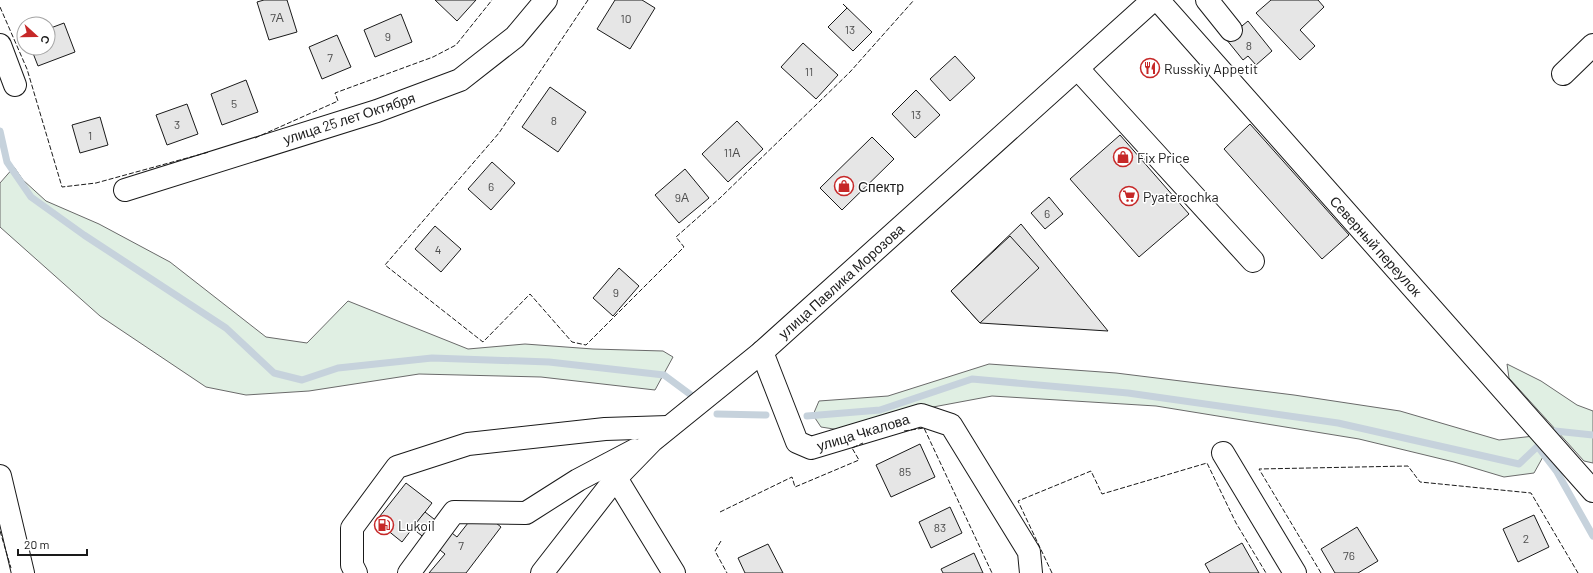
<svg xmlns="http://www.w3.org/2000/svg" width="1593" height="573" font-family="Barlow,sans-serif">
<rect width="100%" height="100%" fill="#fff"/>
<!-- green -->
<g fill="#e0efe3" stroke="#6a6a6a">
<path d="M14,167L23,180L46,201L99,224L170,262L266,337L307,343L348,301L468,349L525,344L593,349L663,351L673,357L655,390L541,377L419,374L309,391L246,395L206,387L100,316L0,227V183Z"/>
<path d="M989,364L1116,373L1294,395L1400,411L1499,440L1534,436L1544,455L1534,473L1504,477L1454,462L1359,439L1156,406L992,396L917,410L840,430L821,427L813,415L819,401L888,396Z"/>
<path d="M1507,364L1541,381L1577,405L1593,411V463L1584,461L1509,378Z"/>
</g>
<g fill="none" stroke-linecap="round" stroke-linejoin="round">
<!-- stream -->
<g stroke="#c6d2dc" stroke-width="7">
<path d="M0,131L7,162L31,197L84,235L226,328L274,373L302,380L338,368L432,358L549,362L664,375L691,395"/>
<path d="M717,414L766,415"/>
<path d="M807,416L880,410L972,379L1128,393L1338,423L1519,464L1539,445"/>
<path d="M1555,431L1593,435"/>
<path d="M1538,447L1557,472L1593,536"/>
</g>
</g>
<!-- building -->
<g fill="#e6e6e6" stroke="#1a1a1a">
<path d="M264,0H287L297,32L269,40L257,2Z"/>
<path d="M435,0H476L457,21Z"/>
<path d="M615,0H642L655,8L630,49L597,29Z"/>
<path d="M1271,0H1318L1324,7L1300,30L1315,46L1300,60L1256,13Z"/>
<path d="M843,4L872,32L853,51L828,27L847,8Z"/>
<path d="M401,14L412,42L375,57L364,30Z"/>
<path d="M1248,21L1272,51L1256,65L1248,56L1243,60L1226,39Z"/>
<path d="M64,23L75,52L38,66L31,48H48V29Z"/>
<path d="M337,35L351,67L322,79L309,47Z"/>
<path d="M803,43L838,75L816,99L781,67Z"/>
<path d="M955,56L975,78L950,101L930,79Z"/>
<path d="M246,80L258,112L222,125L211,94Z"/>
<path d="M550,87L586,112L558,152L522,127Z"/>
<path d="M916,90L940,115L915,138L892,114Z"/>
<path d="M187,104L198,134L167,145L156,115Z"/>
<path d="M100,117L108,145L80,153L72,125Z"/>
<path d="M737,121L763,149L728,182L702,154Z"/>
<path d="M1250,124L1349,235L1322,259L1224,149Z"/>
<path d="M1120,135L1189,214L1139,257L1070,179Z"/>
<path d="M872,137L894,159L842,210L820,188Z"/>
<path d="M492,162L515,183L491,210L468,189Z"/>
<path d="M685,169L709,198L679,223L655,195Z"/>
<path d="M1049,197L1063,214L1045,229L1031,213Z"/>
<path d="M1021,224L1108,331L980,323L951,291Z"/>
<path d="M435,226L461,249L441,272L415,249Z"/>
<path d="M1010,236L1039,268L980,323L951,291Z"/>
<path d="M619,268L639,286L613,316L593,298Z"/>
<path d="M920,444L935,477L891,497L876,465Z"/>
<path d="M406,483L432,503L402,542L376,521Z"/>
<path d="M950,507L962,533L931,548L919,522Z"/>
<path d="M479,509L501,527L466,573H429L445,554L412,528L425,512L457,537Z"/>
<path d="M1534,515L1549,547L1518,562L1503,529Z"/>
<path d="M1357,527L1378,561L1358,573H1335L1321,549Z"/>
<path d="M1242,543L1259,573H1210L1205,564Z"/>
<path d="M768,544L783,573H745L738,558Z"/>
<path d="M974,553L983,573H943L941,569Z"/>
</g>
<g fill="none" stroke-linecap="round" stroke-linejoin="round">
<defs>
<g id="minor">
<path d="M1158,0L1593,491"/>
<path d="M1207,0L1231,30"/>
<path d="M0,45L15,85"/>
<path d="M1078,69L1253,261"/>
<path d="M1563,74L1593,45"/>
<path d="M125,190L377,111L460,80L515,37L546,0"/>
<path d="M762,352L797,442L811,448L921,415L951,425L1029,552L1031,573"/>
<path d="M1223,453L1295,573"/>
<path d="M0,476L23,573"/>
<path d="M616,478L674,573"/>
<path d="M356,573L352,565V528L397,467L468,444L605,429L668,427"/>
<path d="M409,573L454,512L526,513L578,480L635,450"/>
<path d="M542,573L616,478L652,441L762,352L1153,0"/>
</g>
</defs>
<!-- minor casing -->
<use href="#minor" stroke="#1a1a1a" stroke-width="24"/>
<!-- minor -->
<use href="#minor" stroke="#fff" stroke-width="22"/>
<!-- fence -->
<g stroke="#1a1a1a" stroke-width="1" stroke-dasharray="5 2" stroke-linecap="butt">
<path d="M588,0L499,133L385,265L483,342L530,294L572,342L586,345L684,247L676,237L720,198L850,72L914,0"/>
<path d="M0,7L27,69L62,187L96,183L209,152"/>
<path d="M255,138L338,101L335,93L433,57L456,45L492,0"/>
<path d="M904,431L924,428L992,573"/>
<path d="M720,512L792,477L795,487L859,460L852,448L863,443"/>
<path d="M0,531L11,568"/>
<path d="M721,541L715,551L727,573"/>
<path d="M1052,573L1018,501L1091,471L1102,494L1207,463L1236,523L1266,573"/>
<path d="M1321,573L1259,469L1408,466L1420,482L1531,493L1578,573"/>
</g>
</g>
<!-- icons -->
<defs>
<symbol id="restaurant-ring" viewBox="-11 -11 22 22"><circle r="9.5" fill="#fff" stroke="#c62828" stroke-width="1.5"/><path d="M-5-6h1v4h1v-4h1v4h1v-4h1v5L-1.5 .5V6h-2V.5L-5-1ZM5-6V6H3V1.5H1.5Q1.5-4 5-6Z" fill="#c62828"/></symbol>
<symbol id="shop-ring" viewBox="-11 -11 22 22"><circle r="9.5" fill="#fff" stroke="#c62828" stroke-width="1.5"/><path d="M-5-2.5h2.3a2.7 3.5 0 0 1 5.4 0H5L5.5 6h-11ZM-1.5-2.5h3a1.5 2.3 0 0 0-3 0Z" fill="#c62828"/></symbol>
<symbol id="supermarket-ring" viewBox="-11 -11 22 22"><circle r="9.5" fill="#fff" stroke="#c62828" stroke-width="1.5"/><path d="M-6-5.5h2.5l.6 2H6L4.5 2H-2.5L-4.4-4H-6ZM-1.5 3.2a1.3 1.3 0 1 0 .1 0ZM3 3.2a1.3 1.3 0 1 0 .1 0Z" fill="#c62828"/></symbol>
<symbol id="fuel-ring" viewBox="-11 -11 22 22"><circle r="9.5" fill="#fff" stroke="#c62828" stroke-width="1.5"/><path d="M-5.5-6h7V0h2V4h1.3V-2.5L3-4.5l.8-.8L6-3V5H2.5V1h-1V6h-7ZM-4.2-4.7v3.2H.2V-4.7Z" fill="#c62828"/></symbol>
</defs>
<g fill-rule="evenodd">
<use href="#restaurant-ring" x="1139" y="57" width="22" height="22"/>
<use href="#shop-ring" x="1112" y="146" width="22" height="22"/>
<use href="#shop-ring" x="833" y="175" width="22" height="22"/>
<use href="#supermarket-ring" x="1118" y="185" width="22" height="22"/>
<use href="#fuel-ring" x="373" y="514" width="22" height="22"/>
</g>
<g text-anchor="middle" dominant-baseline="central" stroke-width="3" stroke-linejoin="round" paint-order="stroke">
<!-- number labels -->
<g font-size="12" fill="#4d4d4d">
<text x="277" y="17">7А</text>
<text x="626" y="18">10</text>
<text x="850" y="29">13</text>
<text x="388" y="36">9</text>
<text x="1249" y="45">8</text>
<text x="330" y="57">7</text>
<text x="809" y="71">11</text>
<text x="234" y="103">5</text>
<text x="916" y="114">13</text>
<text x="554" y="120">8</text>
<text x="177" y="124">3</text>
<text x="90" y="135">1</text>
<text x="732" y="152">11А</text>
<text x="491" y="186">6</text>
<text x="682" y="197">9А</text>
<text x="1047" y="213">6</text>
<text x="438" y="249">4</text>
<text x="616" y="292">9</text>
<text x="905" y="471">85</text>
<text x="940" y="527">83</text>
<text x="1526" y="538">2</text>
<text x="461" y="545">7</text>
<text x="1349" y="555">76</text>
</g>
<!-- poi labels -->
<g font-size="14" fill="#1a1a1a" stroke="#fff" text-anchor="start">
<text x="1164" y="68">Russkiy Appetit</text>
<text x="1137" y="157">Fix Price</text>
<text x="858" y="186">Спектр</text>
<text x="1143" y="196">Pyaterochka</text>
<text x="398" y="525">Lukoil</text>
</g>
<!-- street labels -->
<g font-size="14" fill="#1a1a1a" stroke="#fff">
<text transform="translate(349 118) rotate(-18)">улица 25 лет Октября</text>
<text transform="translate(1376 246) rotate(48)">Северный переулок</text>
<text transform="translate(841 281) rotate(-42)">улица Павлика Морозова</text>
<text transform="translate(863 432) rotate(-17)">улица Чкалова</text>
</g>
</g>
<!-- north arrow -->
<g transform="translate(36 36) rotate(111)"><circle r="19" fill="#ffffff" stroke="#a3a3a3"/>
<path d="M0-3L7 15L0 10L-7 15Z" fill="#c62828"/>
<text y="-6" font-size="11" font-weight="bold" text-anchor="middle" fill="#1a1a1a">С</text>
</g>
<!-- scale -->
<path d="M18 549v6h69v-6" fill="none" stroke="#1a1a1a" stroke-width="2"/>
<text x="24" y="549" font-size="12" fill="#1a1a1a" stroke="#ffffff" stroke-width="3" paint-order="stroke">20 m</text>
</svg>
